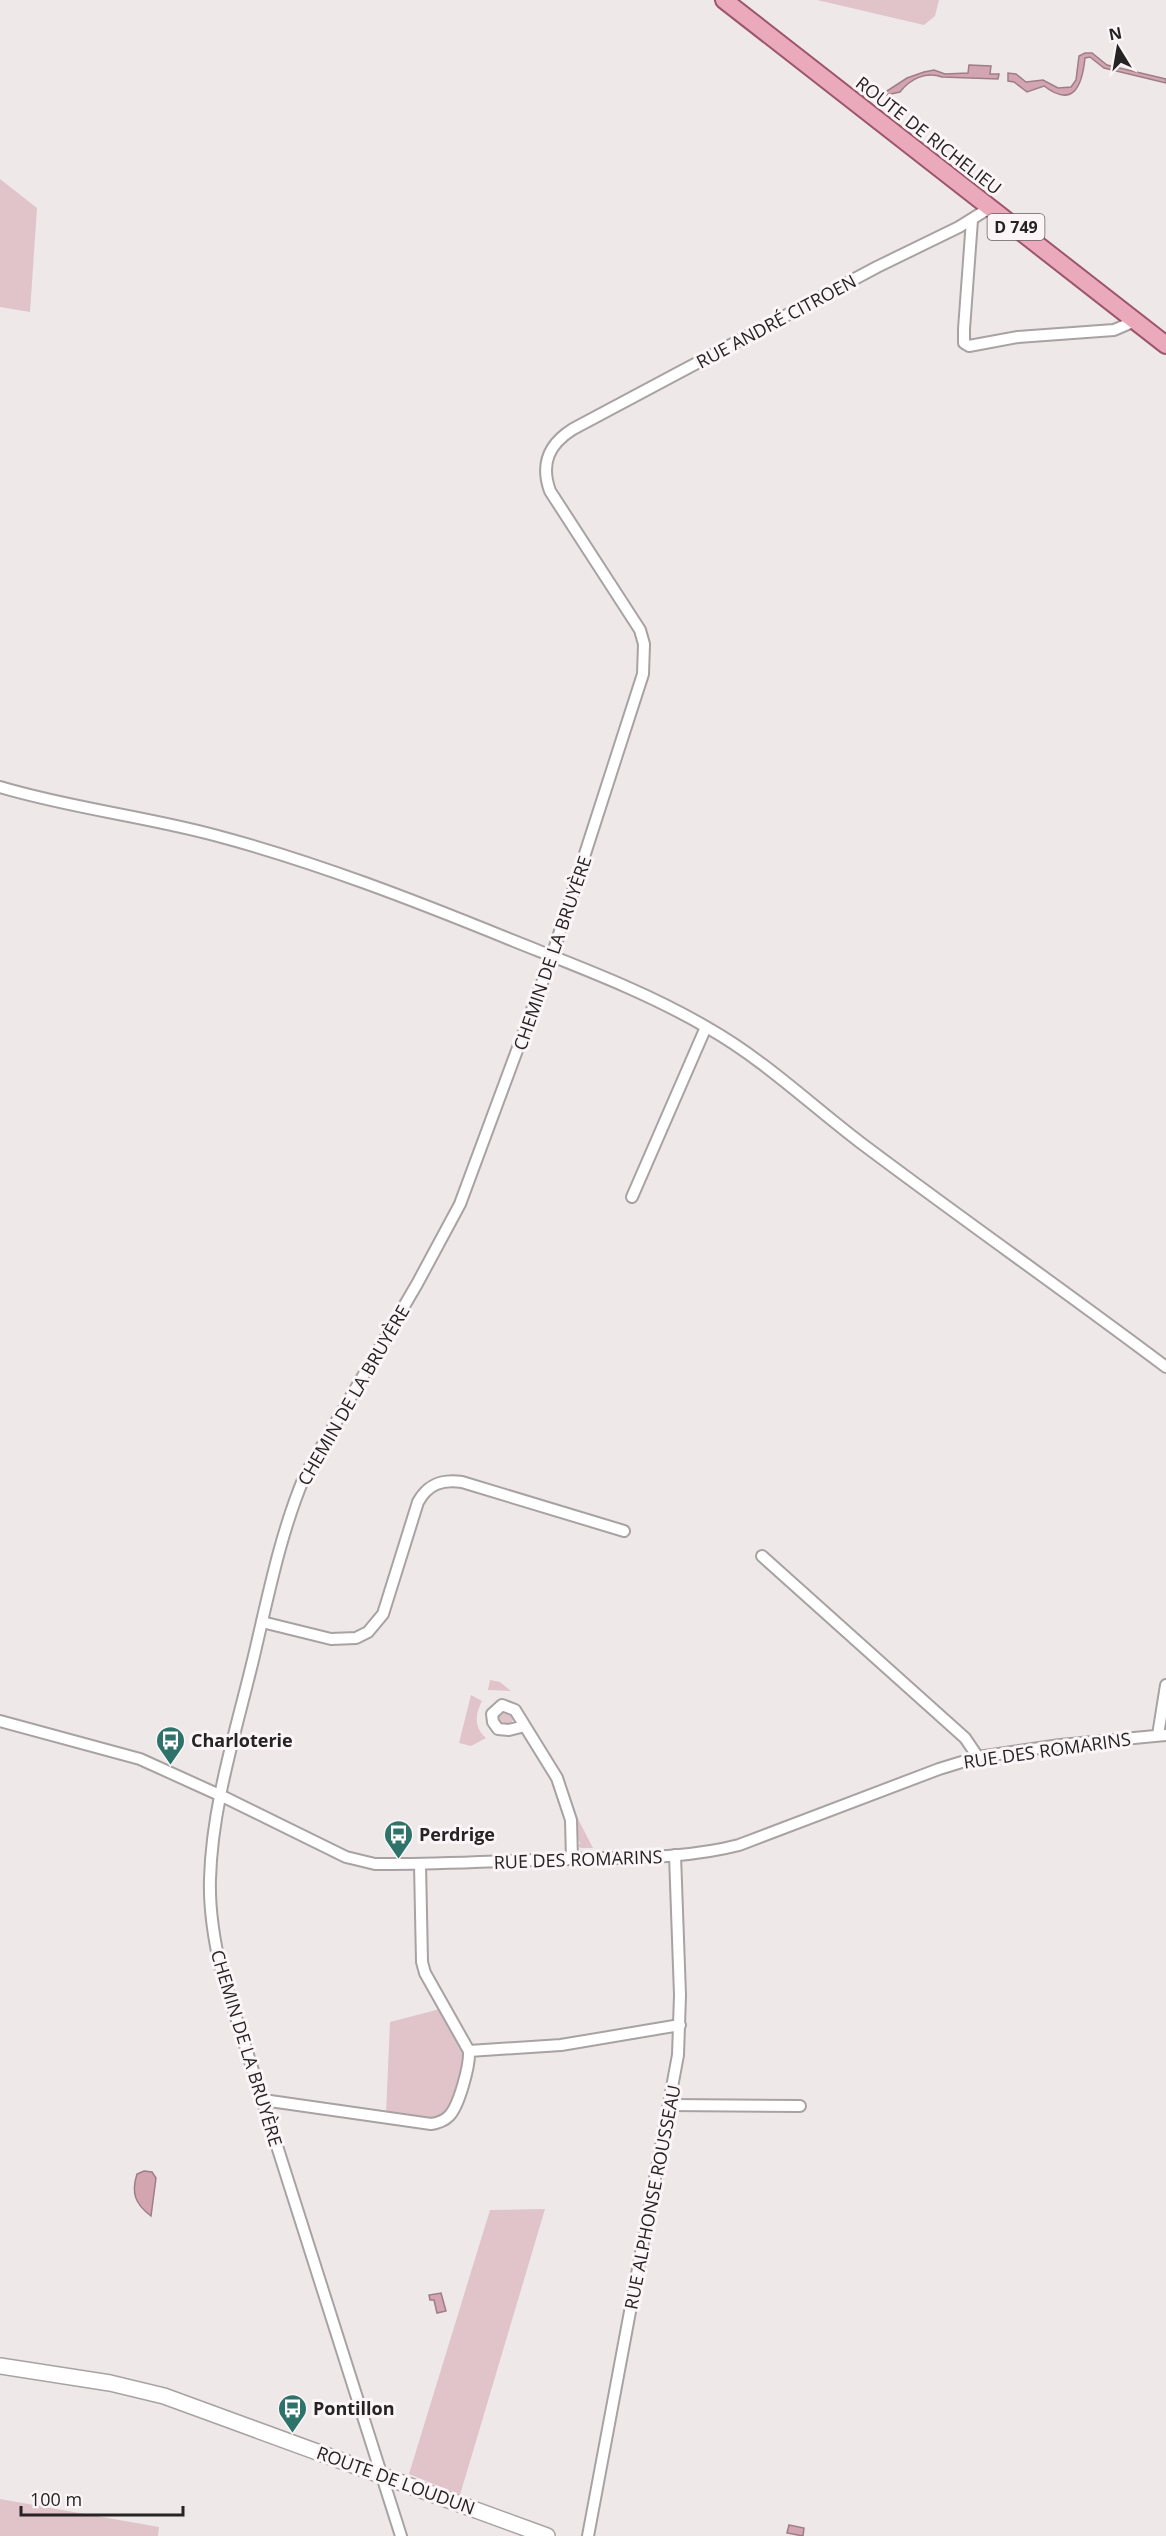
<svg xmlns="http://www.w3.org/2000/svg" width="1166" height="2536" font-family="'Open Sans',sans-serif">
<rect width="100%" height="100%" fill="#efe8e9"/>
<!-- green -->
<g fill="#e0c4ca">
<path d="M817,0H939L935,16L924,25Z"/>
<path d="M0,179L37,208L30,312L0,307Z"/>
<path d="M490,1680L500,1682L511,1691L488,1690Z"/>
<path d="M471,1695L482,1701C475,1714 474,1728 486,1738L471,1746L459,1743Z"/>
<circle cx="505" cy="1718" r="8"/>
<path d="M577,1817L593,1848H581L578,1846L580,1843L578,1839Z"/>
<path d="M440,2009C447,2021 460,2037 463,2050C466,2067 452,2117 433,2119C419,2121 400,2115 386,2114L390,2022Z"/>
<path d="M545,2209L460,2495L409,2474L490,2210Z"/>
<path d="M0,2499L159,2527L158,2536H0Z"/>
</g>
<!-- water -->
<g fill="#d2a5b0" stroke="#9e7e86" stroke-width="1.5">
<path d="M1085,53H1092L1107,65L1166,79V83L1104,68L1090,57L1085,58C1082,87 1073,108 1044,86L1027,92L1014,82L1008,81V73L1016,74L1026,82L1043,80L1058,88L1071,87L1076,80L1079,56Z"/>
<path d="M969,65L991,66L990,74H999L998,79L942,77C926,71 910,79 900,92L868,99L862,96L887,91L907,78L924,72L934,70L945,74L968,73Z"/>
<path d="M144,2171L152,2172L156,2178L151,2216C135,2204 131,2193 137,2174Z"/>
<path d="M441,2293L446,2311L437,2313L434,2300H430L429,2295Z"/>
<path d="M789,2525L804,2528L803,2536L787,2533Z"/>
</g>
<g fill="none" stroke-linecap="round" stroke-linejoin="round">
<defs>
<g id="minor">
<path d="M972,220L964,329V343L969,346L1018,337L1114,330L1135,321"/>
<path d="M0,787C70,808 143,816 214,835C316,862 416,901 514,941C579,967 647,992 708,1028C763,1059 811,1105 861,1143C962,1219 1065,1291 1166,1367"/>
<path d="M632,1197L706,1027"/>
<path d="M762,1556L965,1738L978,1757"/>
<path d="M262,1622L331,1639L356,1638L368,1632L383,1614L418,1502C428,1484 442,1479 462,1482L624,1531"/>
<path d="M0,1721L140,1759L226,1798L346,1857L375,1864H391C453,1864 514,1860 575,1859C630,1857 685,1859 739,1845L939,1769L978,1757L1060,1745L1166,1735"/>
<path d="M525,1726L509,1730L498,1729L493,1722L492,1714L502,1705L515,1710L557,1778L571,1820L572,1859"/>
<path d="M1158,1735L1166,1685"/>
<path d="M420,1864L422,1962L425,1973L469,2051"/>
<path d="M263,2100L431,2124C438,2123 444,2121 449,2116C459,2106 470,2065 469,2051L561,2045L680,2025"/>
<path d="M669,2105L800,2106"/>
<path d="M401,2536L221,1970C214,1940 209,1910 210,1879C212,1805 236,1731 253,1660C268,1597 280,1534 305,1475L417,1284L460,1204L552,956L643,674L644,644L640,630L550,491C540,463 549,444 573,429L877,267L959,227L991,207"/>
<path d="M588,2536L678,2055L680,1995L675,1855"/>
</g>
<path id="secondary" d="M0,2366L110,2383L164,2396L547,2536"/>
<path id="primary" d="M724,0L1166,345"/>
</defs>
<!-- minor casing -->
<use href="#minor" stroke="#a8a2a3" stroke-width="14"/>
<!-- secondary casing -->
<use href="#secondary" stroke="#a8a2a3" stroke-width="18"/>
<!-- primary casing -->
<use href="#primary" stroke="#9c566a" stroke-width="20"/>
<!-- minor -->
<use href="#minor" stroke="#fff" stroke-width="10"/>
<!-- secondary -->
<use href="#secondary" stroke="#fff" stroke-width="15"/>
<!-- primary -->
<use href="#primary" stroke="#eaaabc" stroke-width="16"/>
</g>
<!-- icons -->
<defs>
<symbol id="bus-pin" viewBox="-11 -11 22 30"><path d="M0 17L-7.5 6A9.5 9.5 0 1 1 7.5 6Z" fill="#2d7369" stroke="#fcf5f7"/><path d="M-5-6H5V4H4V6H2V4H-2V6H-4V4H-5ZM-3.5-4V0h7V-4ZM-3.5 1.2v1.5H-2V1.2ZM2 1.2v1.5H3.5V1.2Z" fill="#fff"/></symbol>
</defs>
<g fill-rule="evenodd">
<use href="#bus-pin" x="154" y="1724" width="33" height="45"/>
<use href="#bus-pin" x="382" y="1818" width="33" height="45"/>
<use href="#bus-pin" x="276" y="2392" width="33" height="45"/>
</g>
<g text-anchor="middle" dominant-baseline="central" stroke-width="6" stroke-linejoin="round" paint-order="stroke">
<!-- shield labels -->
<rect fill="#fcf5f7" stroke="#666263" stroke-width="1.5" x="987.5" y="214" width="57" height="26" rx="4.5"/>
<g font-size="16" font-weight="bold" fill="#262324">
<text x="1016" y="227">D 749</text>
</g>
<!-- street labels -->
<g font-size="18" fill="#262324" stroke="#fcf5f7">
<text transform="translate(929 135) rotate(38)">ROUTE DE RICHELIEU</text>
<text transform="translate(776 321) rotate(-28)">RUE ANDRÉ CITROEN</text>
<text transform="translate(552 953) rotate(-71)">CHEMIN DE LA BRUYÈRE</text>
<text transform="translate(353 1395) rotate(-60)">CHEMIN DE LA BRUYÈRE</text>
<text transform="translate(1047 1750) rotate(-8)">RUE DES ROMARINS</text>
<text transform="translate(578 1859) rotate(-2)">RUE DES ROMARINS</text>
<text transform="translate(247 2048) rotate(73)">CHEMIN DE LA BRUYÈRE</text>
<text transform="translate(652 2197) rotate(-79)">RUE ALPHONSE ROUSSEAU</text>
<text transform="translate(396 2480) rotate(20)">ROUTE DE LOUDUN</text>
</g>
<!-- poi labels -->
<g font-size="18" font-weight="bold" fill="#262324" stroke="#fcf5f7" text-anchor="start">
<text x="191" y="1740">Charloterie</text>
<text x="419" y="1834">Perdrige</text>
<text x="313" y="2408">Pontillon</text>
</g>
</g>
<!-- north arrow -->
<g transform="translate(1118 48) rotate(349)" stroke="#fcf5f7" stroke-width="4.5" paint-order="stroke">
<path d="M0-4.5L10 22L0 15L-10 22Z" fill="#262324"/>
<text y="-9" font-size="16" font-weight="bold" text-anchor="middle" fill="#262324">N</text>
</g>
<!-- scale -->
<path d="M21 2506v9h162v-9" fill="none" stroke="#262324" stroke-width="3"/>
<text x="30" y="2506" font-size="18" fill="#262324" stroke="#fcf5f7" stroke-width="4.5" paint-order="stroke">100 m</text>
</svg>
